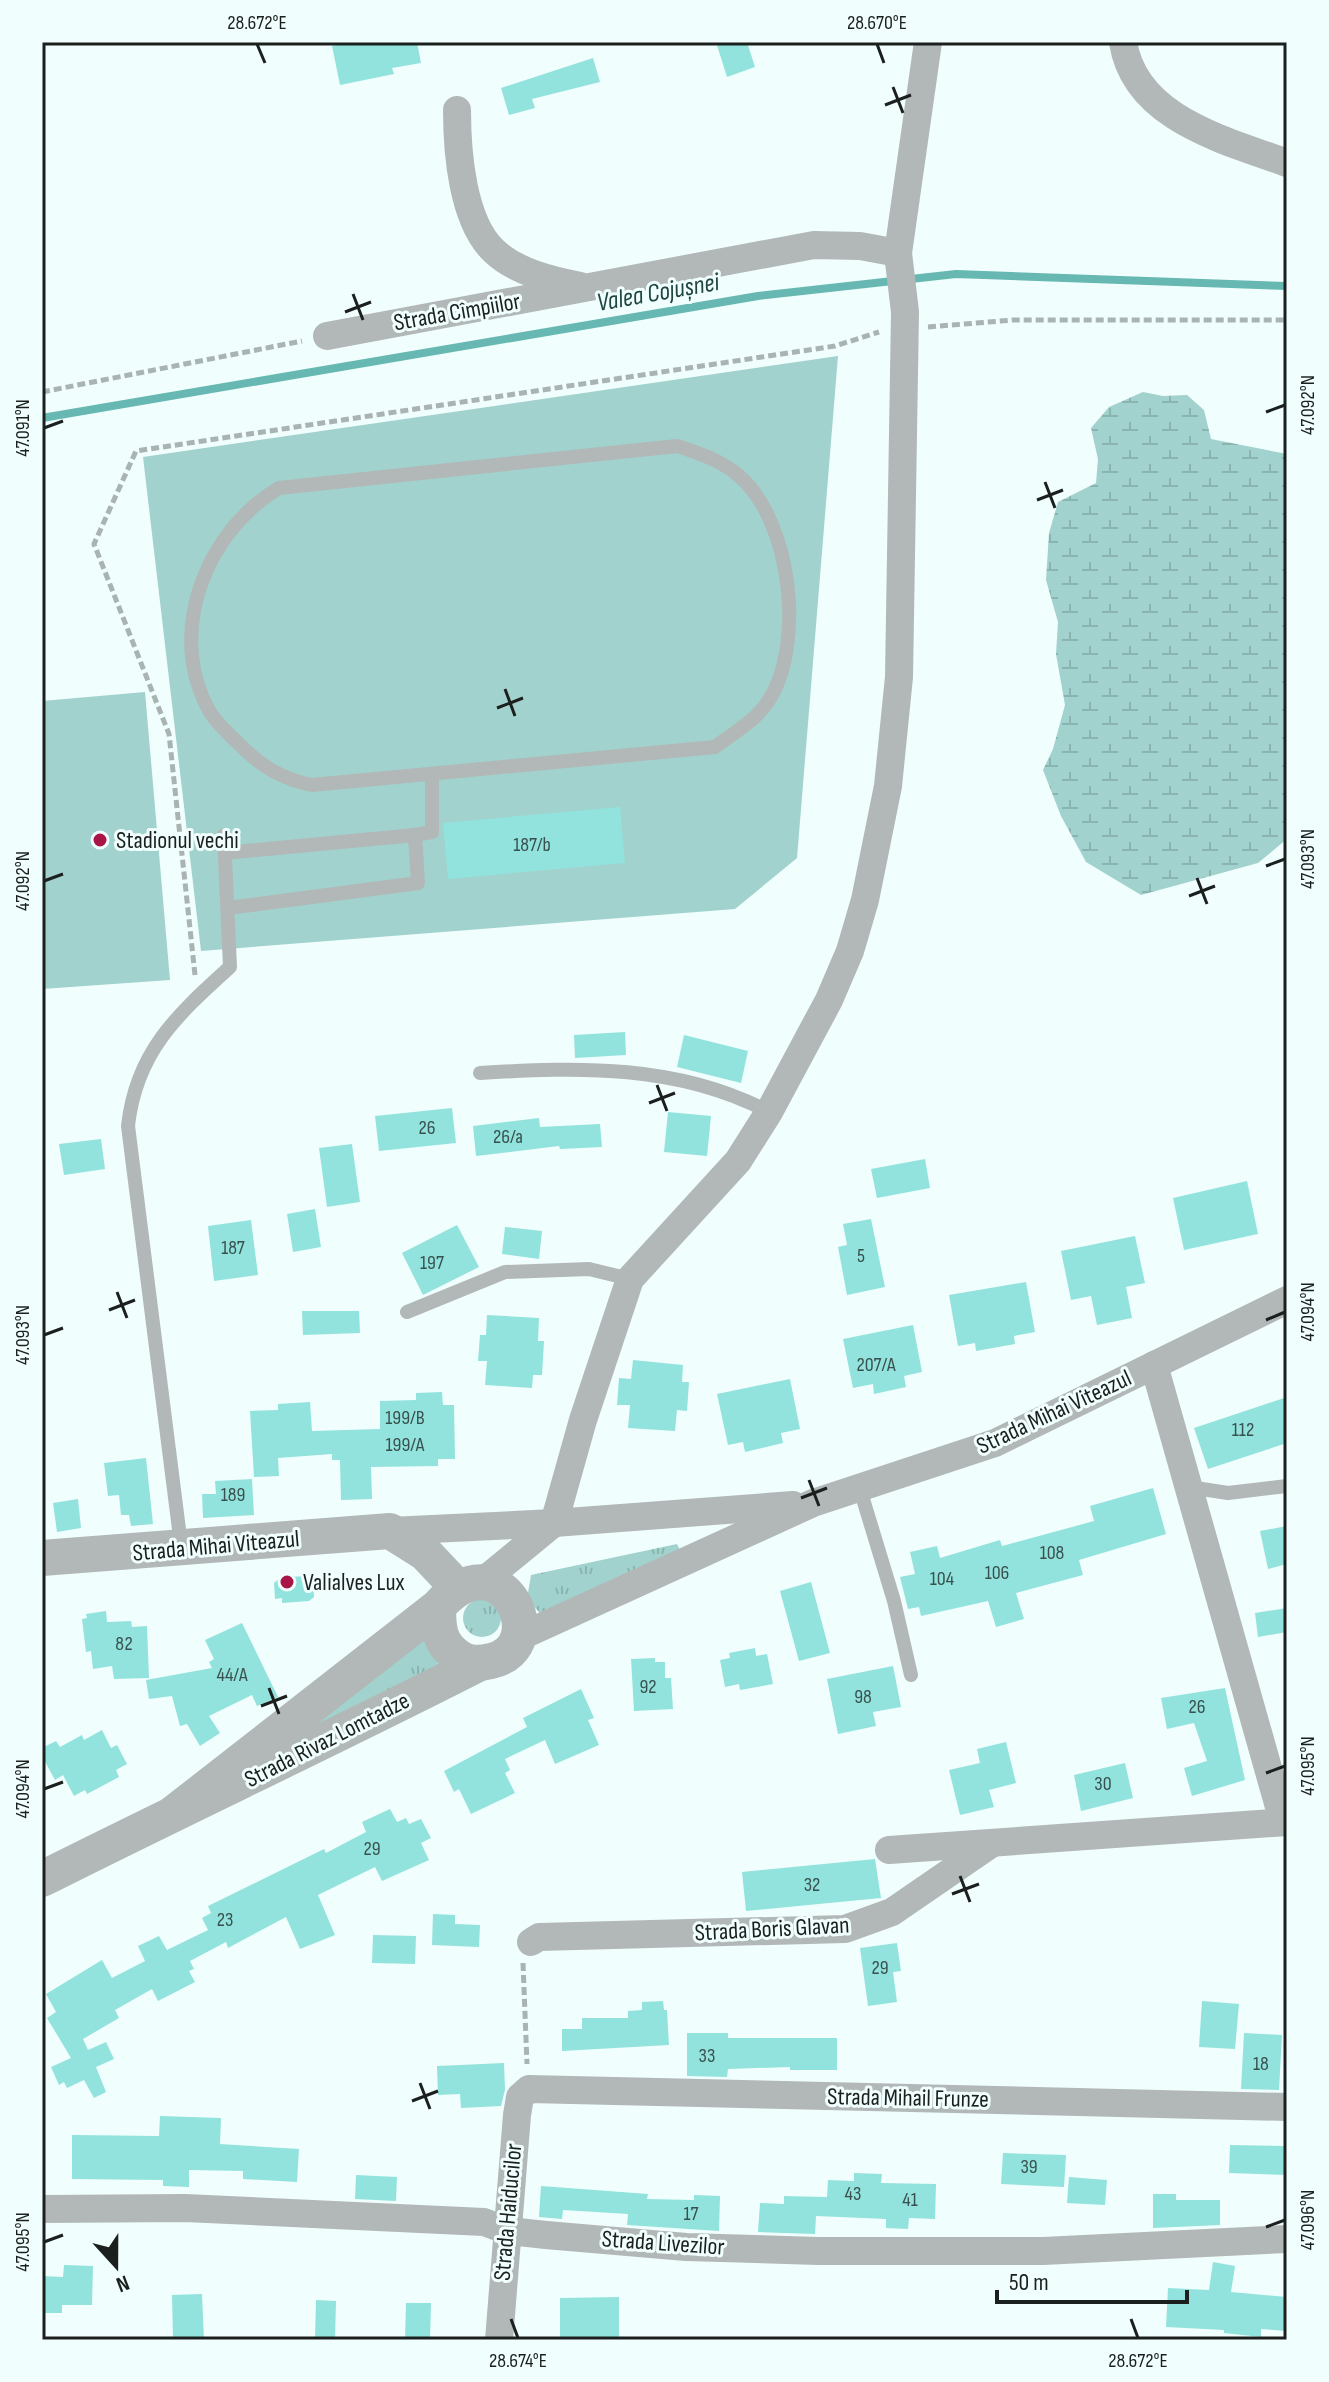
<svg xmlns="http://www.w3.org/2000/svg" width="1329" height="2382" font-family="'Sofia Sans Condensed',sans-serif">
<defs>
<pattern id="grass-tufts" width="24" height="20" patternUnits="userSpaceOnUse" patternTransform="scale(2)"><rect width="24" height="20" fill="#a1d2cd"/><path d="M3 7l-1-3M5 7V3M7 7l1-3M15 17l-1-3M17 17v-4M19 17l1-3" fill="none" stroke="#8ab4b0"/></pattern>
<pattern id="wetland-marsh" width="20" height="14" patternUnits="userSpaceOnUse" patternTransform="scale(2)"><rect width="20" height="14" fill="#a1d2cd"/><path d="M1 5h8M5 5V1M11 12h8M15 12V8" fill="none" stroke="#8ab4b0"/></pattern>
</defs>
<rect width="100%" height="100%" fill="#f0fefd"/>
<!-- grass -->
<g fill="url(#grass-tufts)">
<path d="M677,1544L680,1550L541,1614L527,1599L531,1575Z"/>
<circle cx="482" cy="1618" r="19"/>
<path d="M427,1634L439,1667L271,1754Z"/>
</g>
<!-- wetland -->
<path fill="url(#wetland-marsh)" d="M1143,392L1163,396L1187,395L1204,410L1211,439L1287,454V839L1258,863L1141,895L1086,862L1061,816L1043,770L1053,749L1065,705L1056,654L1058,622L1046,580L1049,533L1058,502L1096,483L1098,459L1091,428L1109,407Z"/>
<!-- park -->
<g fill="#a1d2cd">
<path d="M838,356L797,858L735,909L201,951L143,457Z"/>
<path d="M145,692L170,980L42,989V701Z"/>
</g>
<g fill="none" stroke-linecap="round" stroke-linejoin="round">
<!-- stream -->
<path stroke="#67b8b2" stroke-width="8" d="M42,418L758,296L956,274L1287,286"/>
</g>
<!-- building -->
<g fill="#92e3dd">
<path d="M350,42H417L421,63L392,68L394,74L340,85L332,46Z"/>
<path d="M716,42H747L755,67L727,77Z"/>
<path d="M593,58L600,82L532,99L535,108L509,115L501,88Z"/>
<path d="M620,807L625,863L448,879L443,823Z"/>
<path d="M625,1032L626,1055L575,1058L574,1035Z"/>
<path d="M684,1035L748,1051L741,1083L677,1067Z"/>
<path d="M452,1108L456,1143L379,1151L375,1116Z"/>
<path d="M668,1112L711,1116L707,1156L664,1152Z"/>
<path d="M539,1118L540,1127L600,1124L602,1147L560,1149L559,1146L476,1156L473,1126Z"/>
<path d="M101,1139L105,1169L64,1175L59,1144Z"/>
<path d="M352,1144L360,1202L327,1207L319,1148Z"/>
<path d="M925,1159L930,1188L877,1198L871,1169Z"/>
<path d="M1247,1181L1258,1234L1184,1250L1173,1198Z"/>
<path d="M315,1209L321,1247L293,1252L287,1214Z"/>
<path d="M871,1219L885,1287L847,1295L838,1247L847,1245L843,1224Z"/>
<path d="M251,1220L258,1275L214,1281L208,1226Z"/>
<path d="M457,1225L479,1267L423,1295L402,1253Z"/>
<path d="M505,1227L542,1231L539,1259L502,1254Z"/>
<path d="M1135,1236L1145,1283L1126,1287L1132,1318L1097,1325L1091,1296L1071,1300L1061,1251Z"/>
<path d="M1026,1282L1035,1332L1014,1336L1015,1344L976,1351L975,1343L958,1346L949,1295Z"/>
<path d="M302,1311H359L360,1333L303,1335Z"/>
<path d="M487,1315L539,1318L538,1341H544L542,1375H533L532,1388L485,1385L487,1361H478L480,1335H486Z"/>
<path d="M913,1325L922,1372L904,1376L906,1387L874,1394L873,1384L853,1388L843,1339Z"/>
<path d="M633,1360L683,1365L682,1382H689L687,1411L677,1410L675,1431L628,1428L630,1405H617L619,1378L631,1379Z"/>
<path d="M790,1379L800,1429L781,1433L783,1443L745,1452L743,1442L728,1445L717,1394Z"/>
<path d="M442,1392L443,1405H454L455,1459H438V1466L371,1467L372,1499L341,1500L340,1460H332V1454L278,1458L279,1476L254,1477L250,1411L278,1410V1404L310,1402L312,1431L380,1429V1401L416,1400V1393Z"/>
<path d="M1287,1397V1443L1208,1469L1194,1428Z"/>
<path d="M146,1458L153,1524L131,1526L129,1515H121L119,1495L108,1496L104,1463Z"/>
<path d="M252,1479L254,1515L203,1518L202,1494H216L215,1481Z"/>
<path d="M1153,1488L1166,1534L1079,1560L1083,1575L1016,1593L1024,1619L996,1627L988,1601L921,1616L919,1607L908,1609L900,1577L915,1574L910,1552L937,1546L940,1558L1000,1540L1002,1546L1094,1521L1090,1506Z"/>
<path d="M78,1499L81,1528L57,1532L53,1503Z"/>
<path d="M1287,1526V1564L1268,1569L1260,1531Z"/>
<path d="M313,1576L314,1597L309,1601L282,1603V1598L275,1599L274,1583L281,1577Z"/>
<path d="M811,1582L830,1653L799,1661L780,1591Z"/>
<path d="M1287,1608V1632L1258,1637L1255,1613Z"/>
<path d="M106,1611L107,1622L131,1621L132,1627L147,1626L149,1678L114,1679L112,1666L93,1669L91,1651L86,1652L82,1619L87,1618L86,1614Z"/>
<path d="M242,1623L278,1697L257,1706L252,1695L209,1716L220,1733L200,1746L187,1724L180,1726L172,1696L149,1699L146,1680L212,1668L209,1662L214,1659L205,1640Z"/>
<path d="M755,1648L756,1656L767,1654L773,1684L740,1690L739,1684L725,1687L720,1660L730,1658L729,1653Z"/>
<path d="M655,1658V1662H665V1678H671L673,1709L634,1711L631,1659Z"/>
<path d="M893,1666L901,1707L873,1712L876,1726L838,1734L827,1679Z"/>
<path d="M1225,1688L1245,1780L1192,1796L1184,1768L1207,1761L1194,1723L1167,1729L1161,1698Z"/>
<path d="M581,1689L594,1718L588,1720L599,1745L555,1764L545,1740L505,1759L510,1770L505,1773L515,1793L471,1814L459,1789L454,1792L444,1771L527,1727L523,1718Z"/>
<path d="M102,1730L111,1748L117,1745L127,1764L116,1770L119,1777L87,1794L85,1790L74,1796L63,1775L55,1780L42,1756V1748L56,1741L60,1747L82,1735L84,1740Z"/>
<path d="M1006,1742L1016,1783L989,1790L994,1807L960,1815L949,1770L980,1763L977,1749Z"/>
<path d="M1125,1763L1133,1798L1081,1811L1074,1775Z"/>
<path d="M390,1809L397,1822L406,1818L409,1824L421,1819L431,1838L421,1843L429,1860L382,1881L375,1867L318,1895L335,1935L300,1949L286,1917L228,1948L226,1942L190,1961L194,1969L189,1971L195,1982L158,2001L152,1989L115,2010L119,2018L83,2039L88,2050L106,2042L114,2059L96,2067L106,2092L94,2098L84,2080L67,2088L64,2082L59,2085L51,2067L71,2058L47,2018L56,2012L46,1994L102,1960L112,1978L145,1961L138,1946L159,1936L167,1950L208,1930L202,1918L211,1913L208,1906L324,1849L326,1853L366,1832L362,1822Z"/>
<path d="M875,1859L881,1898L746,1911L742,1872Z"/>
<path d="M433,1914L455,1915V1924L480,1925L479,1947L432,1945Z"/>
<path d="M373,1935L416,1936L415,1964L372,1963Z"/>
<path d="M897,1943L901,1971L893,1972L897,2002L868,2006L860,1948Z"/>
<path d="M663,2001L664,2010H667L669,2045L562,2051V2029H582V2018H628V2011L642,2010V2002Z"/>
<path d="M1202,2001L1239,2004L1235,2049L1199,2047Z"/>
<path d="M687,2033H728V2038H837V2070H790V2067L728,2069L727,2077L687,2076Z"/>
<path d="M1244,2033L1282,2035L1279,2090L1241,2089Z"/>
<path d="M504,2063L505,2090L501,2106L461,2108L460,2094L438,2095L437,2066Z"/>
<path d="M160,2116L221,2118L220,2144L299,2149L297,2182L243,2179V2171L189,2170V2187L163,2186V2180L72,2179V2135L159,2136Z"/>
<path d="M1230,2145L1287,2146V2175L1229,2173Z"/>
<path d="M1003,2153L1066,2155L1064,2187L1001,2184Z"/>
<path d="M854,2173L882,2174L881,2183L936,2184L935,2219L909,2218L908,2229L886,2228V2219L816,2216L815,2234L758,2232L760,2203L784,2204V2196L827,2197L828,2180L854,2181Z"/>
<path d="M356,2175L397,2177L396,2201L355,2199Z"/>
<path d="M1069,2177L1107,2180L1105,2205L1067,2203Z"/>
<path d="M541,2186L648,2194L647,2199L694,2200V2195L720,2196L719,2231L627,2225L628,2214L563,2210L562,2219L539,2217Z"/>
<path d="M1153,2194H1176V2200H1220V2225L1153,2228Z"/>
<path d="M1213,2262L1235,2266L1231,2292L1287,2297V2331L1261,2329V2337L1224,2333V2330L1166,2327L1168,2288L1209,2290Z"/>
<path d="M64,2265L93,2266L92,2305H62V2313H42V2276L63,2277Z"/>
<path d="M202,2294L204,2340H173L172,2295Z"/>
<path d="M619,2297V2340H560V2298Z"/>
<path d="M316,2300L336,2301L335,2340H315Z"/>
<path d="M406,2303H431L430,2340H405Z"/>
</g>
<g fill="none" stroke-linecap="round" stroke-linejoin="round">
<!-- path -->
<g stroke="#a8b3b2" stroke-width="5" stroke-dasharray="8 4" stroke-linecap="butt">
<path d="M928,327L1013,320H1287"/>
<path d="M42,392L302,341"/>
<path d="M195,975L169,734L94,544L136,451L835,346L879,332"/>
<path d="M523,1963L527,2064"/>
</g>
<!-- service -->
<g stroke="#b2b8b7" stroke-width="14">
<path d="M677,446C698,453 720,460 738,475C792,520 806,647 767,703C755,721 732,734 715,747L312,785C281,779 261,766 239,744C229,734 217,724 210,712C165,634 206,531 279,488Z"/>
<path d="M225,853L415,835"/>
<path d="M228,908L418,883L415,835L432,832V774"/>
<path d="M480,1073C579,1067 678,1064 769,1112"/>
<path d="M407,1312L505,1272L589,1269L630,1279"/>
<path d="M1189,1487L1228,1493L1287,1486"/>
<path d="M860,1489L894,1601L911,1675"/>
<path d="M181,1545L128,1126C136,1052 177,1015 230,967L224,835"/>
</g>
<!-- minor -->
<g stroke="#b2b8b7" stroke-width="28">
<path d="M1123,42C1135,119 1225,140 1287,163"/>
<path d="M457,110C457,151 462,221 494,251C516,272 551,280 580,286"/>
<path d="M327,336L814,245L860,246L898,253"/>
<path d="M1154,1365L1283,1821"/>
<path d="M390,1531L554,1523L793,1505"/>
<path d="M482,1582L554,1523L583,1420L630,1279L738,1161L769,1112L829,1000L850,951L865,900L888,786L899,677L905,312L898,253L928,42"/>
<path d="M517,1638L813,1503L995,1443L1287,1300"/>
<path d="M889,1850L1287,1822"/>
<path d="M531,1942L539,1937L845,1929L892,1912L991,1844"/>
<path d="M42,2209L185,2208L484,2222L508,2231L546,2235L686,2247L818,2251H1043L1287,2239"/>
<path d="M499,2340L517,2115L520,2097L529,2089L1287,2107"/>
</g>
<!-- tertiary -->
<g stroke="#b2b8b7" stroke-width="36">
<path d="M42,1558L390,1531L425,1553L458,1588"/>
<path d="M174,1813L438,1607C501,1533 555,1647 491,1661C479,1664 467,1664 457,1656C439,1643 438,1628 438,1607"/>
<path d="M42,1879C187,1806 333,1738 478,1664"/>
</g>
</g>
<!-- ticks -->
<path fill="none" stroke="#1b201f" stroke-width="3" d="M257,44L265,63M877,44L884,63M893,87L903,113M885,105L911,95M353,294L363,320M345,312L371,302M1266,412L1285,405M44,428L63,421M1045,482L1055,508M1037,500L1063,490M505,689L515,716M497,708L523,698M1266,866L1285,859M1197,878L1207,904M44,881L63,874M1189,896L1215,886M657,1085L667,1111M649,1103L675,1093M117,1292L127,1318M109,1310L135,1300M1266,1320L1285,1312M44,1335L63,1328M809,1480L819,1506M801,1498L827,1488M269,1688L279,1714M261,1706L287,1696M1266,1773L1285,1766M44,1789L63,1782M960,1876L970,1902M952,1894L979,1884M420,2083L430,2109M412,2101L438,2091M1266,2227L1285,2220M44,2242L63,2235M511,2319L518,2338M1131,2319L1138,2338"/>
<!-- markers -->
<g fill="#aa1547" stroke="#f0fefd" stroke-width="3">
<circle cx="100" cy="840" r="8"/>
<circle cx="287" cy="1582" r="8"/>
</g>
<g text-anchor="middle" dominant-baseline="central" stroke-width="6" stroke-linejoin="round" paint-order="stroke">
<!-- number labels -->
<g font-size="20" fill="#39514e">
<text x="532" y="845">187/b</text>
<text x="427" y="1128">26</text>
<text x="508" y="1137">26/a</text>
<text x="233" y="1248">187</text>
<text x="861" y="1256">5</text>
<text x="432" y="1263">197</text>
<text x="876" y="1365">207/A</text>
<text x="405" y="1418">199/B</text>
<text x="1243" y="1430">112</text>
<text x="405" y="1445">199/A</text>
<text x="233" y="1495">189</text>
<text x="1052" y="1553">108</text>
<text x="997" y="1573">106</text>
<text x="942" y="1579">104</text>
<text x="124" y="1644">82</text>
<text x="232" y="1675">44/A</text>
<text x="648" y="1687">92</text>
<text x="863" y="1697">98</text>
<text x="1197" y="1707">26</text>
<text x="1103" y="1784">30</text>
<text x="372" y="1849">29</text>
<text x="812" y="1885">32</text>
<text x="225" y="1920">23</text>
<text x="880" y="1968">29</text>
<text x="707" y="2056">33</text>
<text x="1261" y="2064">18</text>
<text x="1029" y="2167">39</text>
<text x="853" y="2194">43</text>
<text x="910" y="2200">41</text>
<text x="691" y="2214">17</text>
</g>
<!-- street labels -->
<g font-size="24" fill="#1b201f" stroke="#f0fefd">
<text transform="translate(457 312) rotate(-10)">Strada Cîmpiilor</text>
<text transform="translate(1054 1412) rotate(-25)">Strada Mihai Viteazul</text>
<text transform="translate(216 1546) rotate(-5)">Strada Mihai Viteazul</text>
<text transform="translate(327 1740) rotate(-27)">Strada Rivaz Lomtadze</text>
<text transform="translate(772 1929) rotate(-3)">Strada Boris Glavan</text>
<text transform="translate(908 2098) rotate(1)">Strada Mihail Frunze</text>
<text transform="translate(508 2212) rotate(-85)">Strada Haiducilor</text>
<text transform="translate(663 2243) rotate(4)">Strada Livezilor</text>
</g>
<!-- poi labels -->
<g font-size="24" fill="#1b201f" stroke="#f0fefd" text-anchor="start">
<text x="116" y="840">Stadionul vechi</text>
<text x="303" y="1582">Valialves Lux</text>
</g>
<!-- water labels -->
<g font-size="26" font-style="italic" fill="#204643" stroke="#f0fefd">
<text transform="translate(658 293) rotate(-10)">Valea Cojușnei</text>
</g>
</g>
<!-- border -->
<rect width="1329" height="2382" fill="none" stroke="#f0fefd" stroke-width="88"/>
<!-- north arrow -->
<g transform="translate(116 2266) rotate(159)" stroke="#f0fefd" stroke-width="6" paint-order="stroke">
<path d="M0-6L14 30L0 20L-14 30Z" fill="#1b201f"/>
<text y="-12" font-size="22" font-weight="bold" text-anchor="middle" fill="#1b201f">N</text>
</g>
<!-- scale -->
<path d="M997 2290v12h190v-12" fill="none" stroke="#1b201f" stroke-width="4"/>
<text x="1009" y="2290" font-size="24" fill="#1b201f" stroke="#f0fefd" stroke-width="6" paint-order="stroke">50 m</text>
<rect x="44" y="44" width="1241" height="2294" fill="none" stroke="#1b201f" stroke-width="3"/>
<g font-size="20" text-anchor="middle" fill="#1b201f">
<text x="257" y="29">28.672°E</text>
<text x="877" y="29">28.670°E</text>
<text transform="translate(1307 405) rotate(-90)" y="7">47.092°N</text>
<text transform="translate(22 428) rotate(-90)" y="7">47.091°N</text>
<text transform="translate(1307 859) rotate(-90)" y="7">47.093°N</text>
<text transform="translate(22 881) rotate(-90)" y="7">47.092°N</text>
<text transform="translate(1307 1312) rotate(-90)" y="7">47.094°N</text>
<text transform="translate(22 1335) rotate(-90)" y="7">47.093°N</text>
<text transform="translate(1307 1766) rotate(-90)" y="7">47.095°N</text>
<text transform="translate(22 1789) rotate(-90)" y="7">47.094°N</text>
<text transform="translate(1307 2220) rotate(-90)" y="7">47.096°N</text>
<text transform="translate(22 2242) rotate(-90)" y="7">47.095°N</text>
<text x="518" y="2367">28.674°E</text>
<text x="1138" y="2367">28.672°E</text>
</g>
</svg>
